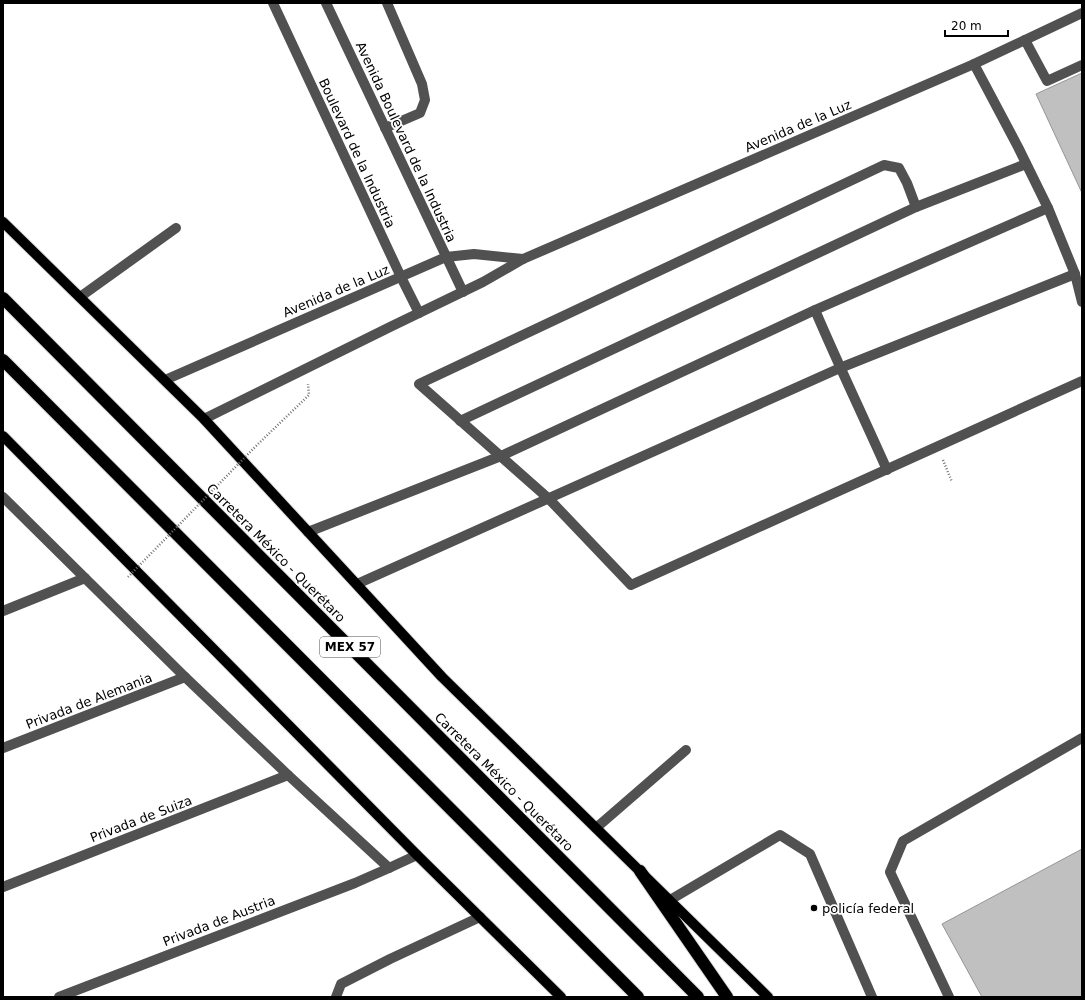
<svg xmlns="http://www.w3.org/2000/svg" width="1085" height="1000" font-family="'DejaVu Sans',sans-serif">
<defs>
<filter id="shadow"><feDropShadow dx="4.5" dy="2.5" stdDeviation="1" flood-color="#0004"/></filter>
</defs>
<rect width="100%" height="100%" fill="#fff"/>
<!-- building -->
<g fill="#c0c0c0" stroke="#959595" filter="url(#shadow)">
<path d="M1082,73V193L1036,94Z"/>
<path d="M1082,849V997H982L942,924Z"/>
</g>
<g fill="none" stroke-linecap="round" stroke-linejoin="round">
<defs>
<g id="major">
<path d="M3,222L204,419L442,677L768,997"/>
<path d="M3,436L417,855L561,997"/>
</g>
<g id="highway">
<path d="M3,298L698,997"/>
<path d="M3,360L638,997"/>
<path d="M640,871L727,997"/>
</g>
</defs>
<!-- major casing -->
<use href="#major" stroke="#dbdbdb" stroke-width="12"/>
<!-- highway casing -->
<use href="#highway" stroke="#dbdbdb" stroke-width="14"/>
<!-- path -->
<g stroke="#737373" stroke-width="2.5" stroke-dasharray="1 2" stroke-linecap="butt">
<path d="M256,446L309,395L308,384"/>
<path d="M943,460L952,482"/>
</g>
<!-- minor -->
<g stroke="#515151" stroke-width="10">
<path d="M273,3L401,277L419,313"/>
<path d="M326,3L463,292"/>
<path d="M1025,40L1047,81L1082,65"/>
<path d="M974,64L1018,147L1048,208L1075,274L1082,302"/>
<path d="M385,128L420,113L425,100L422,84L387,3"/>
<path d="M916,207L907,183L899,168L884,165L419,384L549,499L631,585L1082,381"/>
<path d="M80,297L176,228"/>
<path d="M815,310C838,364 863,416 887,470"/>
<path d="M165,380L446,257L474,254L523,259"/>
<path d="M204,419L390,327L483,282L523,259L974,64L1082,13"/>
<path d="M460,421L916,207L1026,164"/>
<path d="M3,497L185,677L288,775L389,868L417,855"/>
<path d="M308,532L501,456L815,310L1048,208"/>
<path d="M357,584L840,368L1075,274"/>
<path d="M3,611L85,578"/>
<path d="M3,748L185,677"/>
<path d="M596,828L686,750"/>
<path d="M3,887L288,775"/>
<path d="M670,900L780,835L810,854L872,997"/>
<path d="M59,997L355,883L389,868"/>
<path d="M336,997L341,984L390,959L480,917"/>
<path d="M949,997L890,872L903,841L1082,738"/>
</g>
<!-- major -->
<use href="#major" stroke="#000" stroke-width="10"/>
<!-- highway -->
<use href="#highway" stroke="#000" stroke-width="12"/>
<!-- path-bridge -->
<path stroke="#737373" stroke-width="2.5" stroke-dasharray="1 2" stroke-linecap="butt" d="M128,577L256,446"/>
</g>
<!-- markers -->
<circle fill="#000" stroke="#fff" stroke-width="1.5" cx="814" cy="908" r="4"/>
<g text-anchor="middle" dominant-baseline="central" stroke-width="3.5" stroke-linejoin="round" paint-order="stroke">
<!-- shield labels -->
<rect fill="#fff" stroke="#4c4c4c" stroke-width="1" x="320" y="637" width="60" height="20" rx="3"/>
<g font-size="12" font-weight="bold" fill="#000">
<text x="350" y="647">MEX 57</text>
</g>
<!-- street labels -->
<g font-size="13" fill="#000" stroke="#fff">
<text transform="translate(798 126) rotate(-23)">Avenida de la Luz</text>
<text transform="translate(406 142) rotate(65)">Avenida Boulevard de la Industria</text>
<text transform="translate(357 153) rotate(65)">Boulevard de la Industria</text>
<text transform="translate(336 291) rotate(-23)">Avenida de la Luz</text>
<text transform="translate(276 553) rotate(45)">Carretera México - Querétaro</text>
<text transform="translate(89 701) rotate(-21)">Privada de Alemania</text>
<text transform="translate(504 782) rotate(45)">Carretera México - Querétaro</text>
<text transform="translate(141 819) rotate(-21)">Privada de Suiza</text>
<text transform="translate(219 921) rotate(-21)">Privada de Austria</text>
</g>
<!-- poi labels -->
<g font-size="13" fill="#000" stroke="#fff" text-anchor="start">
<text x="822" y="908">policía federal</text>
</g>
</g>
<!-- border -->
<rect width="1085" height="1000" fill="none" stroke="#000000" stroke-width="8"/>
<!-- scale -->
<path d="M945 30v6h63v-6" fill="none" stroke="#000000" stroke-width="2"/>
<text x="951" y="30" font-size="12" fill="#000000" stroke="#ffffff" stroke-width="3" paint-order="stroke">20 m</text>
</svg>
